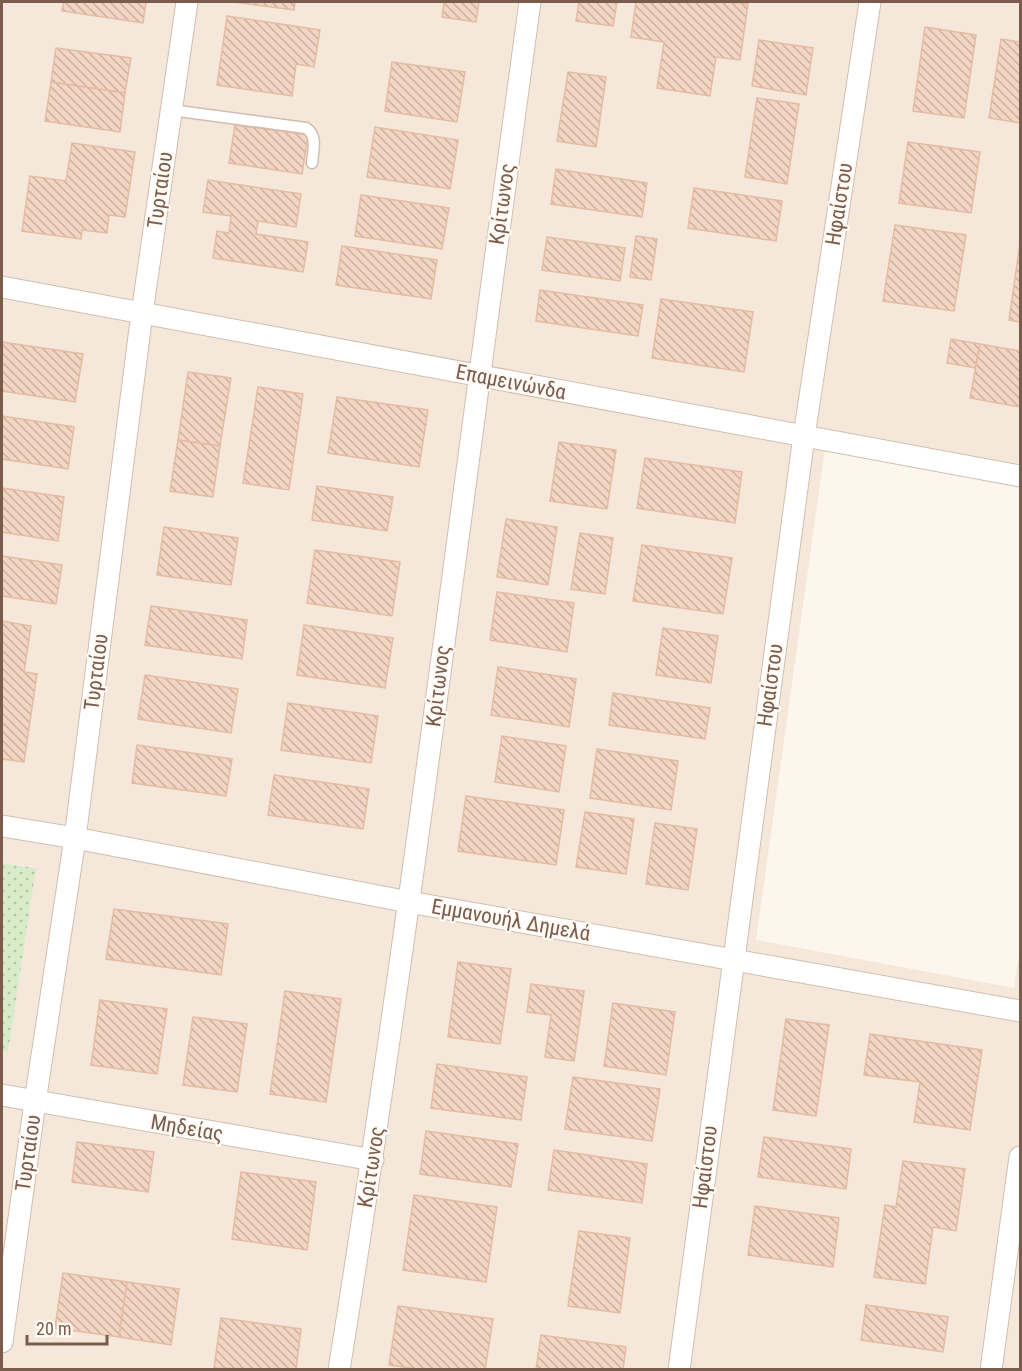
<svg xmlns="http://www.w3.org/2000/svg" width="1022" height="1371" font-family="'Roboto Condensed',sans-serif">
<defs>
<pattern id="park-dots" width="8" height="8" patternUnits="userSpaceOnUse" patternTransform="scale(1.5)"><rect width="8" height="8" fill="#d8ecc9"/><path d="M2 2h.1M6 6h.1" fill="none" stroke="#b4c2a5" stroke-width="1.8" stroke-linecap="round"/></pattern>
<pattern id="building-back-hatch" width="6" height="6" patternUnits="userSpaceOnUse" patternTransform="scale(1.5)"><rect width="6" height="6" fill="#f3d5c3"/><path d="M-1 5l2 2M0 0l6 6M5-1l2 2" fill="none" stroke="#cab0a1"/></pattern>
</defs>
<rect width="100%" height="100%" fill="#fdf6ec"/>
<!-- residential -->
<path fill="#f5e8da" d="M2,2H1020V481L825,449L756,940L1014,988L1020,948V1369H2V1051L8,1052L35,867L2,863Z"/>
<!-- park -->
<path fill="url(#park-dots)" d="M2,863L36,868L8,1052L2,1051Z"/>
<!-- building -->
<g fill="url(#building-back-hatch)" stroke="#e6bba3" stroke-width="1.5">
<path d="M64,2H146L143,23L62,11Z"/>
<path d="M233,2H295L294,10Z"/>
<path d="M444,2H479L476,22L442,17Z"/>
<path d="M579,2H617L613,26L576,21Z"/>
<path d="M636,2H728L748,4L740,60L716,57L710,96L657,88L664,42L631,37Z"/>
<path d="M227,16L320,30L314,67L296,64L292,96L217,85Z"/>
<path d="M925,27L976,35L964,118L913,111Z"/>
<path d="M1001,39L1020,42V123L989,118Z"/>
<path d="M759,40L813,48L806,95L752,86Z"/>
<path d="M56,48L131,58L125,93L51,82Z"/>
<path d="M392,62L465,72L457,122L385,111Z"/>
<path d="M568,72L606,77L596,147L557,141Z"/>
<path d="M51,82L125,93L120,132L45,121Z"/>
<path d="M757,98L799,104L787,184L745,177Z"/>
<path d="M235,125L308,135L302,174L229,163Z"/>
<path d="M375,127L458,140L450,189L367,177Z"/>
<path d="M908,142L980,152L971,213L899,203Z"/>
<path d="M72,143L135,152L125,217L109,215L107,233L82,230L81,239L22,231L30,176L66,181Z"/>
<path d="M556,169L647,183L642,217L551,204Z"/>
<path d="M208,180L301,194L296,227L258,221L256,234L308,242L303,272L213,258L217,231L229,233L231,216L203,212Z"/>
<path d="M694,188L782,201L776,241L688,228Z"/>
<path d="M361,195L449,208L442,249L355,236Z"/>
<path d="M895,225L966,235L954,311L883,301Z"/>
<path d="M636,236L657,239L651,280L630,277Z"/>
<path d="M547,237L625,248L620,281L542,270Z"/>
<path d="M1020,243V322L1009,320Z"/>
<path d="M342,246L437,260L431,299L336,285Z"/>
<path d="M540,290L643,305L638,336L536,321Z"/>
<path d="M661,299L753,312L744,372L652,358Z"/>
<path d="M951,339L980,344L975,368L947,363Z"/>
<path d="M2,342L83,354L75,402L2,391Z"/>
<path d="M980,344L1020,351V407L970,398Z"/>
<path d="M188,372L231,378L220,446L178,440Z"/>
<path d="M258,387L303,394L289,490L243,483Z"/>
<path d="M337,397L428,410L419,467L328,453Z"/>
<path d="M2,416L74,427L68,469L2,459Z"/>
<path d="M178,440L220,446L213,497L170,491Z"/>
<path d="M559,442L616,450L607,509L550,501Z"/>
<path d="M645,458L742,472L735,523L637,508Z"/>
<path d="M317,486L393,497L387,531L312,520Z"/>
<path d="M2,488L64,497L58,541L2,532Z"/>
<path d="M506,519L557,527L548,585L497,577Z"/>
<path d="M164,527L238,538L231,585L157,575Z"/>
<path d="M580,533L613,538L605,594L571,589Z"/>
<path d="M642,545L732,558L723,614L633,601Z"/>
<path d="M315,550L400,562L392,616L307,603Z"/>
<path d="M2,556L62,565L56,604L2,596Z"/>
<path d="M497,592L574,603L567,652L490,640Z"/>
<path d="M151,606L247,620L242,659L145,645Z"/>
<path d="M2,621L31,626L24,672L37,674L24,762L2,759Z"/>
<path d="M304,625L393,638L385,688L297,675Z"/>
<path d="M663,628L718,636L711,683L656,675Z"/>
<path d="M498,667L576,679L569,727L491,715Z"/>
<path d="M145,675L238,689L231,733L138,719Z"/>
<path d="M613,693L710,708L705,739L609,725Z"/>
<path d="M288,703L378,716L371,763L281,750Z"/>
<path d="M502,736L566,746L559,792L495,782Z"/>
<path d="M137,745L232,759L226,796L132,783Z"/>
<path d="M597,749L678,761L671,810L590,798Z"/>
<path d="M274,775L369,789L363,829L268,815Z"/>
<path d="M466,796L564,810L556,865L458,851Z"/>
<path d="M585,812L634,819L626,874L576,867Z"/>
<path d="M655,823L697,829L688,890L646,884Z"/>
<path d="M114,909L228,924L221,975L106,959Z"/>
<path d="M458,962L511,969L500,1044L448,1037Z"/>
<path d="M531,984L584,991L574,1061L545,1057L551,1015L527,1012Z"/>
<path d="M285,991L341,999L326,1102L270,1094Z"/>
<path d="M100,1000L167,1009L157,1074L91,1065Z"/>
<path d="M613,1003L675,1012L666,1075L604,1066Z"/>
<path d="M193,1017L247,1024L237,1092L183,1085Z"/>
<path d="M786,1019L829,1025L816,1116L773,1110Z"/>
<path d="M870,1034L982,1050L970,1130L914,1122L920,1082L864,1075Z"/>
<path d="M437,1064L527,1077L521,1120L431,1108Z"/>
<path d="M573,1077L660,1089L652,1141L565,1129Z"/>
<path d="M426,1131L518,1144L511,1187L420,1174Z"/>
<path d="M764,1137L851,1149L846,1189L758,1177Z"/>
<path d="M77,1142L154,1152L148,1192L72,1182Z"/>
<path d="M554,1150L647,1164L642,1203L548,1190Z"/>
<path d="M903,1161L965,1169L956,1231L933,1227L925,1284L874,1277L885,1205L896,1207Z"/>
<path d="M241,1172L316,1182L307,1250L232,1239Z"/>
<path d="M414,1195L497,1207L486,1282L403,1270Z"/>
<path d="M755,1206L839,1218L833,1267L748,1255Z"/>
<path d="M579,1231L630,1238L620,1313L568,1306Z"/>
<path d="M63,1273L127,1282L119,1337L55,1328Z"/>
<path d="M127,1282L179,1289L171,1345L119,1337Z"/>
<path d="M866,1305L948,1317L943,1352L861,1340Z"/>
<path d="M398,1306L493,1319L485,1370H424L389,1365Z"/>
<path d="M221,1318L301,1329L296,1370L214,1368Z"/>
<path d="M541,1335L626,1347L623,1370H536Z"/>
</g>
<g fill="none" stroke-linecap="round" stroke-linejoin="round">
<defs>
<path id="lane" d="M171,110L306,128C318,136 313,150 312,163"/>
<g id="street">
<path d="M2,287L1020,476"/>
<path d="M2,826L75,838L409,902L1020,1011"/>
<path d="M2,1095L373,1160"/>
<path d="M2,1342L35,1102L75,838L142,313L187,2"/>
<path d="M339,1370C412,915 467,458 530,2"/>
<path d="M679,1370L804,436L870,2"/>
<path d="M991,1370L1020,1157"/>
</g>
</defs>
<!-- lane casing -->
<use href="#lane" stroke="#d1beb0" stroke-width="13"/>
<!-- street casing -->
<use href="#street" stroke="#d1beb0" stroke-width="23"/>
<!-- lane -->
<use href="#lane" stroke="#fff" stroke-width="10"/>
<!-- street -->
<use href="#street" stroke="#fff" stroke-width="21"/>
</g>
<g text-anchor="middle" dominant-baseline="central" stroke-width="4.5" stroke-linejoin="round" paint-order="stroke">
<!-- street labels -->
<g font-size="21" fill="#7a5c4d" stroke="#fffaf3">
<text transform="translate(160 190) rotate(-82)">Τυρταίου</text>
<text transform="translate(502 204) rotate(-82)">Κρίτωνος</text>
<text transform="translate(839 204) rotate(-81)">Ηφαίστου</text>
<text transform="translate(511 382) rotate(11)">Επαμεινώνδα</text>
<text transform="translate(96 672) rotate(-83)">Τυρταίου</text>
<text transform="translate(770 685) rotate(-82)">Ηφαίστου</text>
<text transform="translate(438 686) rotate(-83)">Κρίτωνος</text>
<text transform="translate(511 920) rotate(10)">Εμμανουήλ Δημελά</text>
<text transform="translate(187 1128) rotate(10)">Μηδείας</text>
<text transform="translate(28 1153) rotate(-82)">Τυρταίου</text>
<text transform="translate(371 1167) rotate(-81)">Κρίτωνος</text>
<text transform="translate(705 1167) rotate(-83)">Ηφαίστου</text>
</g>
</g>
<!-- border -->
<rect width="1022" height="1371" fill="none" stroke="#7a5c4d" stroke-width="6"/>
<!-- scale -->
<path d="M27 1335v9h80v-9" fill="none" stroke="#7a5c4d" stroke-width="3"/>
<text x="36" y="1335" font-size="18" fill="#7a5c4d" stroke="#fffaf3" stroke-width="4.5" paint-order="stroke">20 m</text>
</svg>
